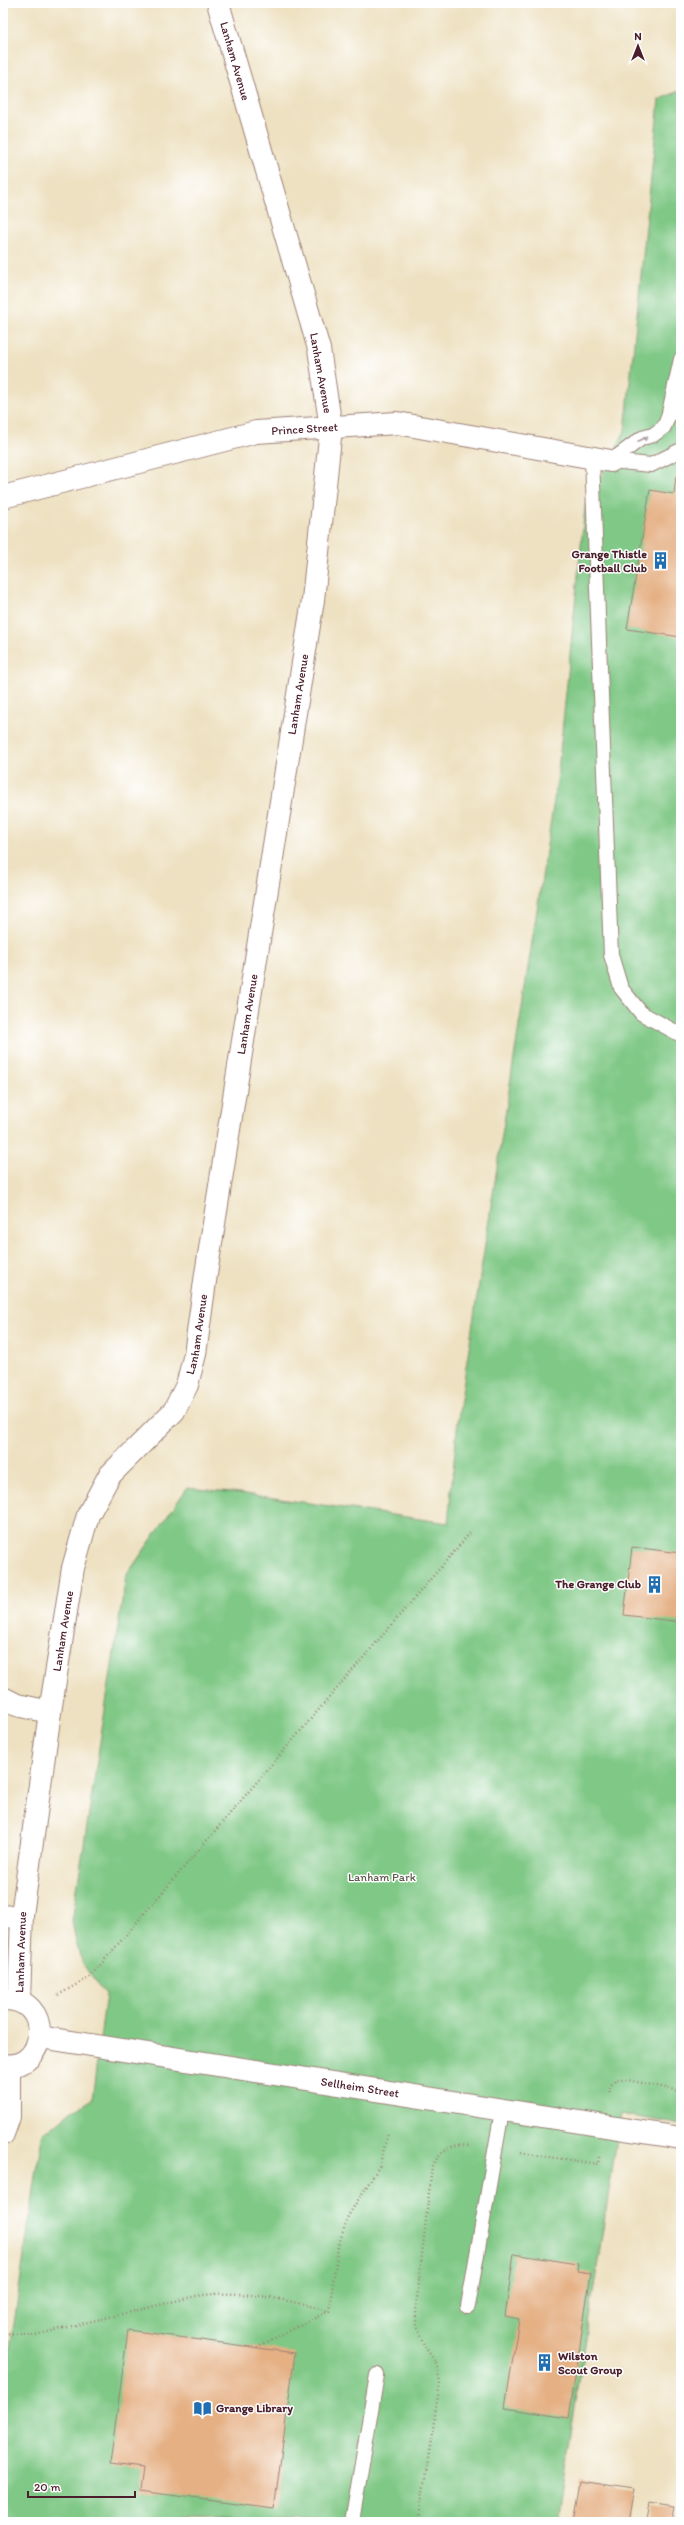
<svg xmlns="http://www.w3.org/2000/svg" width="684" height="2525" font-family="Itim,sans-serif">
<rect width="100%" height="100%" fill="#fff"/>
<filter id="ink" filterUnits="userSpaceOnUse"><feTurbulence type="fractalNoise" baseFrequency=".025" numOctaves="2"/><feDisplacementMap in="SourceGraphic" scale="8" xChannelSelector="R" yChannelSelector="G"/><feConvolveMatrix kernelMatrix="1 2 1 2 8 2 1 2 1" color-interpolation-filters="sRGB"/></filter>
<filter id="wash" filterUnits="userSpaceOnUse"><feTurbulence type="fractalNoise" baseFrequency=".012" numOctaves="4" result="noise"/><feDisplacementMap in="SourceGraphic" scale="16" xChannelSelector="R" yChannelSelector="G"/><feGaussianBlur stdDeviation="0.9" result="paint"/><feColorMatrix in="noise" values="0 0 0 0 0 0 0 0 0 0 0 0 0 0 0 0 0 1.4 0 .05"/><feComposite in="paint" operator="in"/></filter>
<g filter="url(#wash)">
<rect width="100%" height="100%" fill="#eee1c1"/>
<!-- green -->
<path fill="#7fc885" stroke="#647458" d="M681,90V2125L621,2114L557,2522L3,2521V2396L42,2136L72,2111L92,2099L106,1994C80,1965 79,1958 72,1921L126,1576L187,1488L232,1492L448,1523L458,1419L557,781L585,507L625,431L659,100Z"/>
<g id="blocks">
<!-- building -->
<g fill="#e5b084">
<path d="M676,476L681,477V637L627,629L650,490L674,494Z"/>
<path d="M632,1547L681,1553V1622L624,1615Z"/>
<path d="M514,2254L578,2264L577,2271L591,2273L569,2418L505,2408L519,2319L505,2316Z"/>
<path d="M128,2330L295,2353L274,2509L140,2491L143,2468L110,2464Z"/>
<path d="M580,2481L634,2489L628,2522H573Z"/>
<path d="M649,2503L674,2507L671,2522H646Z"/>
</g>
</g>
</g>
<g filter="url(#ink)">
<use href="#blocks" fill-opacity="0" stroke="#9c8076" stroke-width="1"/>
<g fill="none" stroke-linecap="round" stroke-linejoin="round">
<defs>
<g id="lane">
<path d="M592,458L611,955L621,988L641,1013L681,1035"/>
<path d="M611,461L642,438L653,435L664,427L668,417L681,359"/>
<path d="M611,461L651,465L681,450"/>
<path d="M468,2306L502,2111"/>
<path d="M352,2522L377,2375"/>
</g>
<g id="street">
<path id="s1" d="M3,497L256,432L397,423L611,461"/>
<path d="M3,1698L17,1705L50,1712"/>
<path d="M3,1917L22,1915"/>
<path id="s2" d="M40,2037L681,2138"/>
</g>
<g id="secondary">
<path d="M3,1999C54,1997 48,2072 3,2065"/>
<path id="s3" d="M19,2001L22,1915L50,1712L73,1568L88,1515L109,1476L174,1411L187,1385L195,1354L206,1274L313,600L331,428L319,349L218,3"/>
<path d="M3,2134L9,2117V2066"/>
</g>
</defs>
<!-- lane casing -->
<use href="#lane" stroke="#9c8076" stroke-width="16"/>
<!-- street casing -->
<use href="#street" stroke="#9c8076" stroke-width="24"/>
<!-- secondary casing -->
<use href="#secondary" stroke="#9c8076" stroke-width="24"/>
<!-- path -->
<g stroke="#9c8076" stroke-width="2.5" stroke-dasharray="1 3" stroke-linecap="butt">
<path d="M58,1995L90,1977L470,1533"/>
<path d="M609,2096L610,2086L616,2080H628L681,2091"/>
<path d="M521,2153L598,2164L599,2156"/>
<path d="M4,2333L35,2335L196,2296C245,2289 282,2299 329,2311"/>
<path d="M257,2347L329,2311L338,2247L348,2216L379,2167L388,2134"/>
<path d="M418,2522L440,2383L437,2365L424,2345L416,2324V2308L432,2166C440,2152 452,2142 469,2145"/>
</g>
<!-- lane -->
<use href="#lane" stroke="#fff" stroke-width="14"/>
<!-- street -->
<use href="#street" stroke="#fff" stroke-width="22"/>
<!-- secondary -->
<use href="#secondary" stroke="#fff" stroke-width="22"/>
</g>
<!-- one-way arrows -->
<defs><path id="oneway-solid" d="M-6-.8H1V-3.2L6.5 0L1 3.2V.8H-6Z"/></defs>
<use fill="#ae9aa0" href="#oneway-solid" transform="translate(643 439) rotate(-24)"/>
</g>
<!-- icons -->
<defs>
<symbol id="building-bare" viewBox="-9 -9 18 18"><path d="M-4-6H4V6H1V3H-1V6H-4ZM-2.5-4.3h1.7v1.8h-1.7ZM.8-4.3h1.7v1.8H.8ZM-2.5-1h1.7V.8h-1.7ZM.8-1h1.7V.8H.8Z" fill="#1f6fb2" stroke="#fff" stroke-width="2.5" paint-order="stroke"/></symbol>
<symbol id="library-bare" viewBox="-9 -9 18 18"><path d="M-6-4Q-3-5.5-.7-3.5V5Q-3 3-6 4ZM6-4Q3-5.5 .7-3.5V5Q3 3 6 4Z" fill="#1f6fb2" stroke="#fff" stroke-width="2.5" paint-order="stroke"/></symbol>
</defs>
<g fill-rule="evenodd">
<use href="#building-bare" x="648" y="548" width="25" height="25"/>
<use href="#building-bare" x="642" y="1572" width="25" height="25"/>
<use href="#building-bare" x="532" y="2350" width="25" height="25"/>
<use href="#library-bare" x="190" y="2396" width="25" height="25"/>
</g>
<g text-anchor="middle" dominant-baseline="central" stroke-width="3" stroke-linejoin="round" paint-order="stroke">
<!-- street labels -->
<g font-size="12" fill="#4a1f2b" stroke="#fff">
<text transform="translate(235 61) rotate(74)">Lanham Avenue</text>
<text transform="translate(321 373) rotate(80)">Lanham Avenue</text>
<text stroke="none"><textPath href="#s1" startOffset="310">Prince Street</textPath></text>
<text stroke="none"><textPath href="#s3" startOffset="1357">Lanham Avenue</textPath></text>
<text stroke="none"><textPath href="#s3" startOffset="1033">Lanham Avenue</textPath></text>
<text stroke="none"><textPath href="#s3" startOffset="709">Lanham Avenue</textPath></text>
<text stroke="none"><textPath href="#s3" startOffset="373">Lanham Avenue</textPath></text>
<text stroke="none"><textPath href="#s3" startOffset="49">Lanham Avenue</textPath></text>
<text stroke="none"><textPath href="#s2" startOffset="324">Sellheim Street</textPath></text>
</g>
<!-- poi labels -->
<g font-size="12" font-weight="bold" fill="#4a1f2b" stroke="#fff" text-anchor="end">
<text x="647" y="554">Grange Thistle<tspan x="647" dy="14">Football Club</tspan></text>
<text x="641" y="1584">The Grange Club</text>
<text x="558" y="2356" text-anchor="start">Wilston<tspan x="558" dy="14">Scout Group</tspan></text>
<text x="216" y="2408" text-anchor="start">Grange Library</text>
</g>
<!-- park labels -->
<g font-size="12" fill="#5d5a4a" stroke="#fff">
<text x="382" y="1877">Lanham Park</text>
</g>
</g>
<!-- margin -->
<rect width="684" height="2525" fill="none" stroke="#fff" stroke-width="16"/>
<!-- north arrow -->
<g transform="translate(638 46)" stroke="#ffffff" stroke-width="3" paint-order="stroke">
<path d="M0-3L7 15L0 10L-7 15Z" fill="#4a1f2b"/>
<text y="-6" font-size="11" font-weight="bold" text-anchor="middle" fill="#4a1f2b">N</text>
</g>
<!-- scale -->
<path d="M28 2491v6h107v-6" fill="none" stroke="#4a1f2b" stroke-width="2"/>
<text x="34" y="2491" font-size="12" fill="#4a1f2b" stroke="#ffffff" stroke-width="3" paint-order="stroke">20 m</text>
</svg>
